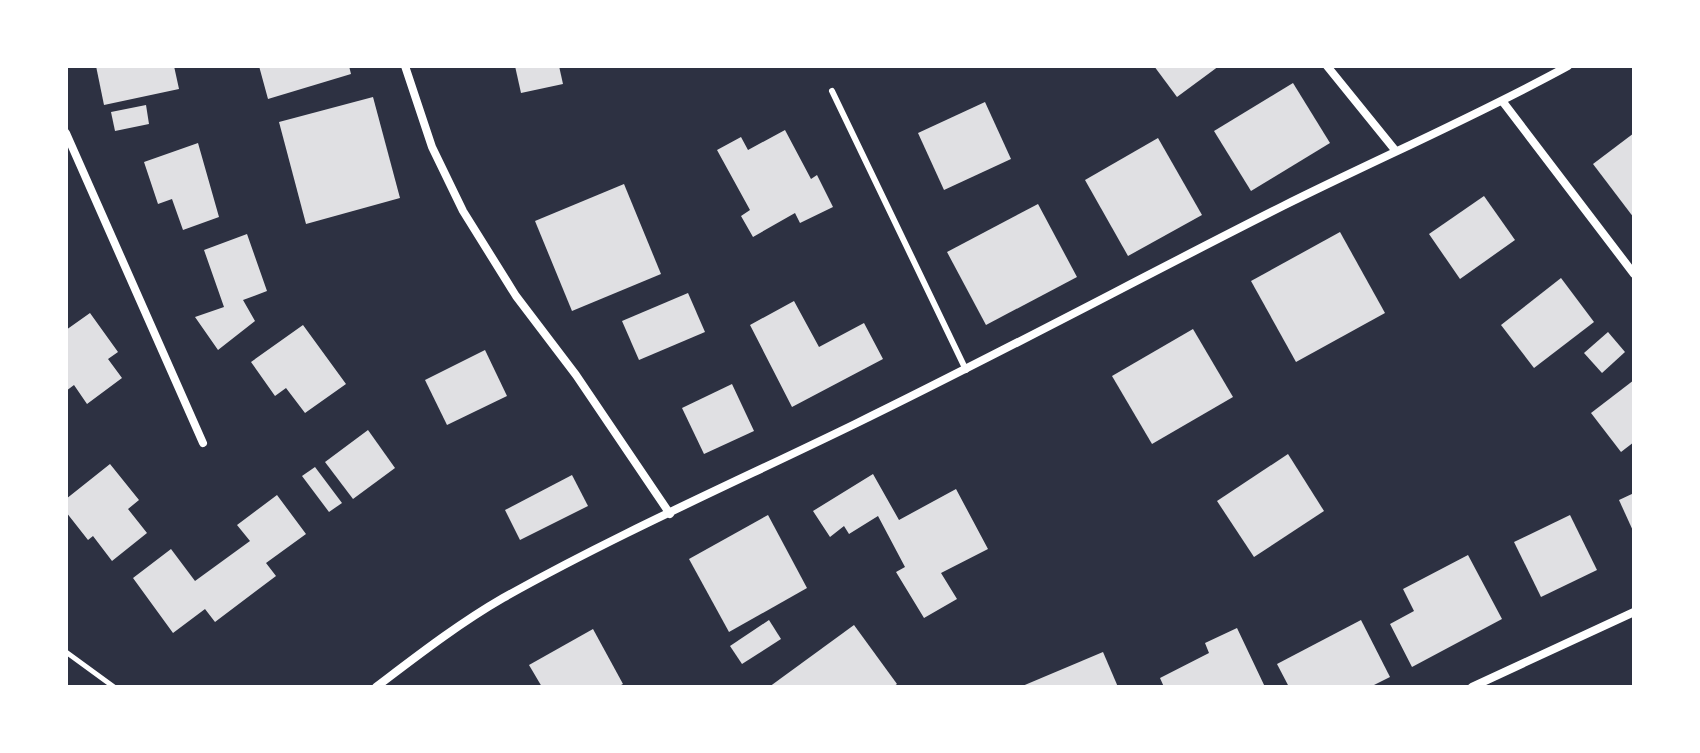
<svg xmlns="http://www.w3.org/2000/svg" width="1700" height="753" font-family="Arial,sans-serif">
<rect width="100%" height="100%" fill="#2d3142"/>
<!-- building -->
<g fill="#e0e0e3">
<path d="M96,66H174L179,89L104,105Z"/>
<path d="M259,66H349L351,74L268,99Z"/>
<path d="M515,66H559L563,84L521,93Z"/>
<path d="M1154,66H1219L1177,97Z"/>
<path d="M1293,83L1330,143L1251,191L1214,131Z"/>
<path d="M373,97L400,198L306,224L279,122Z"/>
<path d="M985,102L1011,159L944,190L918,133Z"/>
<path d="M146,105L149,124L115,131L111,112Z"/>
<path d="M785,130L811,179L817,175L833,207L800,223L795,213L753,237L741,216L750,210L717,150L741,137L748,150Z"/>
<path d="M1634,133V218L1593,164Z"/>
<path d="M1158,138L1202,215L1128,256L1085,180Z"/>
<path d="M198,143L219,217L183,230L172,199L158,204L144,162Z"/>
<path d="M624,184L661,274L572,311L535,221Z"/>
<path d="M1484,196L1515,240L1460,279L1429,234Z"/>
<path d="M1038,204L1077,277L986,325L947,252Z"/>
<path d="M1340,232L1385,313L1296,362L1251,281Z"/>
<path d="M247,234L267,291L243,300L255,321L218,350L195,317L224,307L204,250Z"/>
<path d="M1561,278L1594,322L1534,368L1501,325Z"/>
<path d="M688,293L705,332L639,360L622,321Z"/>
<path d="M794,301L819,347L864,323L883,359L792,407L750,325Z"/>
<path d="M90,313L118,352L108,359L122,378L87,404L74,385L66,391V330Z"/>
<path d="M303,325L346,384L305,413L286,388L275,396L251,362Z"/>
<path d="M1193,329L1233,397L1152,444L1112,376Z"/>
<path d="M1608,332L1625,352L1602,373L1584,353Z"/>
<path d="M485,350L507,396L447,425L425,380Z"/>
<path d="M1634,380V442L1621,452L1591,413Z"/>
<path d="M732,384L754,431L704,454L682,408Z"/>
<path d="M368,430L395,468L353,499L325,462Z"/>
<path d="M1288,454L1324,511L1254,557L1217,501Z"/>
<path d="M110,464L139,500L128,509L147,533L112,561L93,536L88,540L66,512V499Z"/>
<path d="M315,467L342,503L329,512L302,476Z"/>
<path d="M873,474L899,520L956,489L988,549L941,573L957,599L924,618L896,572L905,567L878,516L849,534L844,526L830,537L813,511Z"/>
<path d="M572,475L588,506L520,540L505,510Z"/>
<path d="M1634,493V533L1619,500Z"/>
<path d="M277,495L306,534L266,563L276,576L215,622L205,609L173,633L133,578L171,549L195,581L250,541L237,525Z"/>
<path d="M768,515L807,588L729,632L689,559Z"/>
<path d="M1570,515L1597,570L1541,597L1514,542Z"/>
<path d="M1468,555L1502,619L1412,667L1390,624L1414,611L1403,589Z"/>
<path d="M769,620L781,639L742,664L730,646Z"/>
<path d="M1361,620L1390,677L1370,687H1289L1277,664Z"/>
<path d="M854,625L897,684L893,687H769Z"/>
<path d="M1237,628L1265,687H1164L1160,678L1209,653L1205,643Z"/>
<path d="M593,629L623,684L617,687H542L529,665Z"/>
<path d="M1103,652L1118,687H1020Z"/>
</g>
<g fill="none" stroke-linecap="round" stroke-linejoin="round">
<!-- path -->
<path stroke="#fff" stroke-width="5" d="M66,652L114,687"/>
<!-- service -->
<path stroke="#fff" stroke-width="6" d="M832,91L966,370"/>
<!-- minor -->
<g stroke="#fff" stroke-width="8">
<path d="M405,66L432,147L463,211L516,296L576,375L670,514"/>
<path d="M1327,66L1395,150"/>
<path d="M1503,102L1634,274"/>
<path d="M66,133L203,443"/>
<path d="M376,687C417,656 458,624 503,598C617,534 738,481 855,424C999,354 1140,278 1283,206C1377,159 1475,117 1568,66"/>
<path d="M1472,687L1634,612"/>
</g>
</g>
<!-- border -->
<rect width="1700" height="753" fill="none" stroke="#ffffff" stroke-width="136"/>
</svg>
